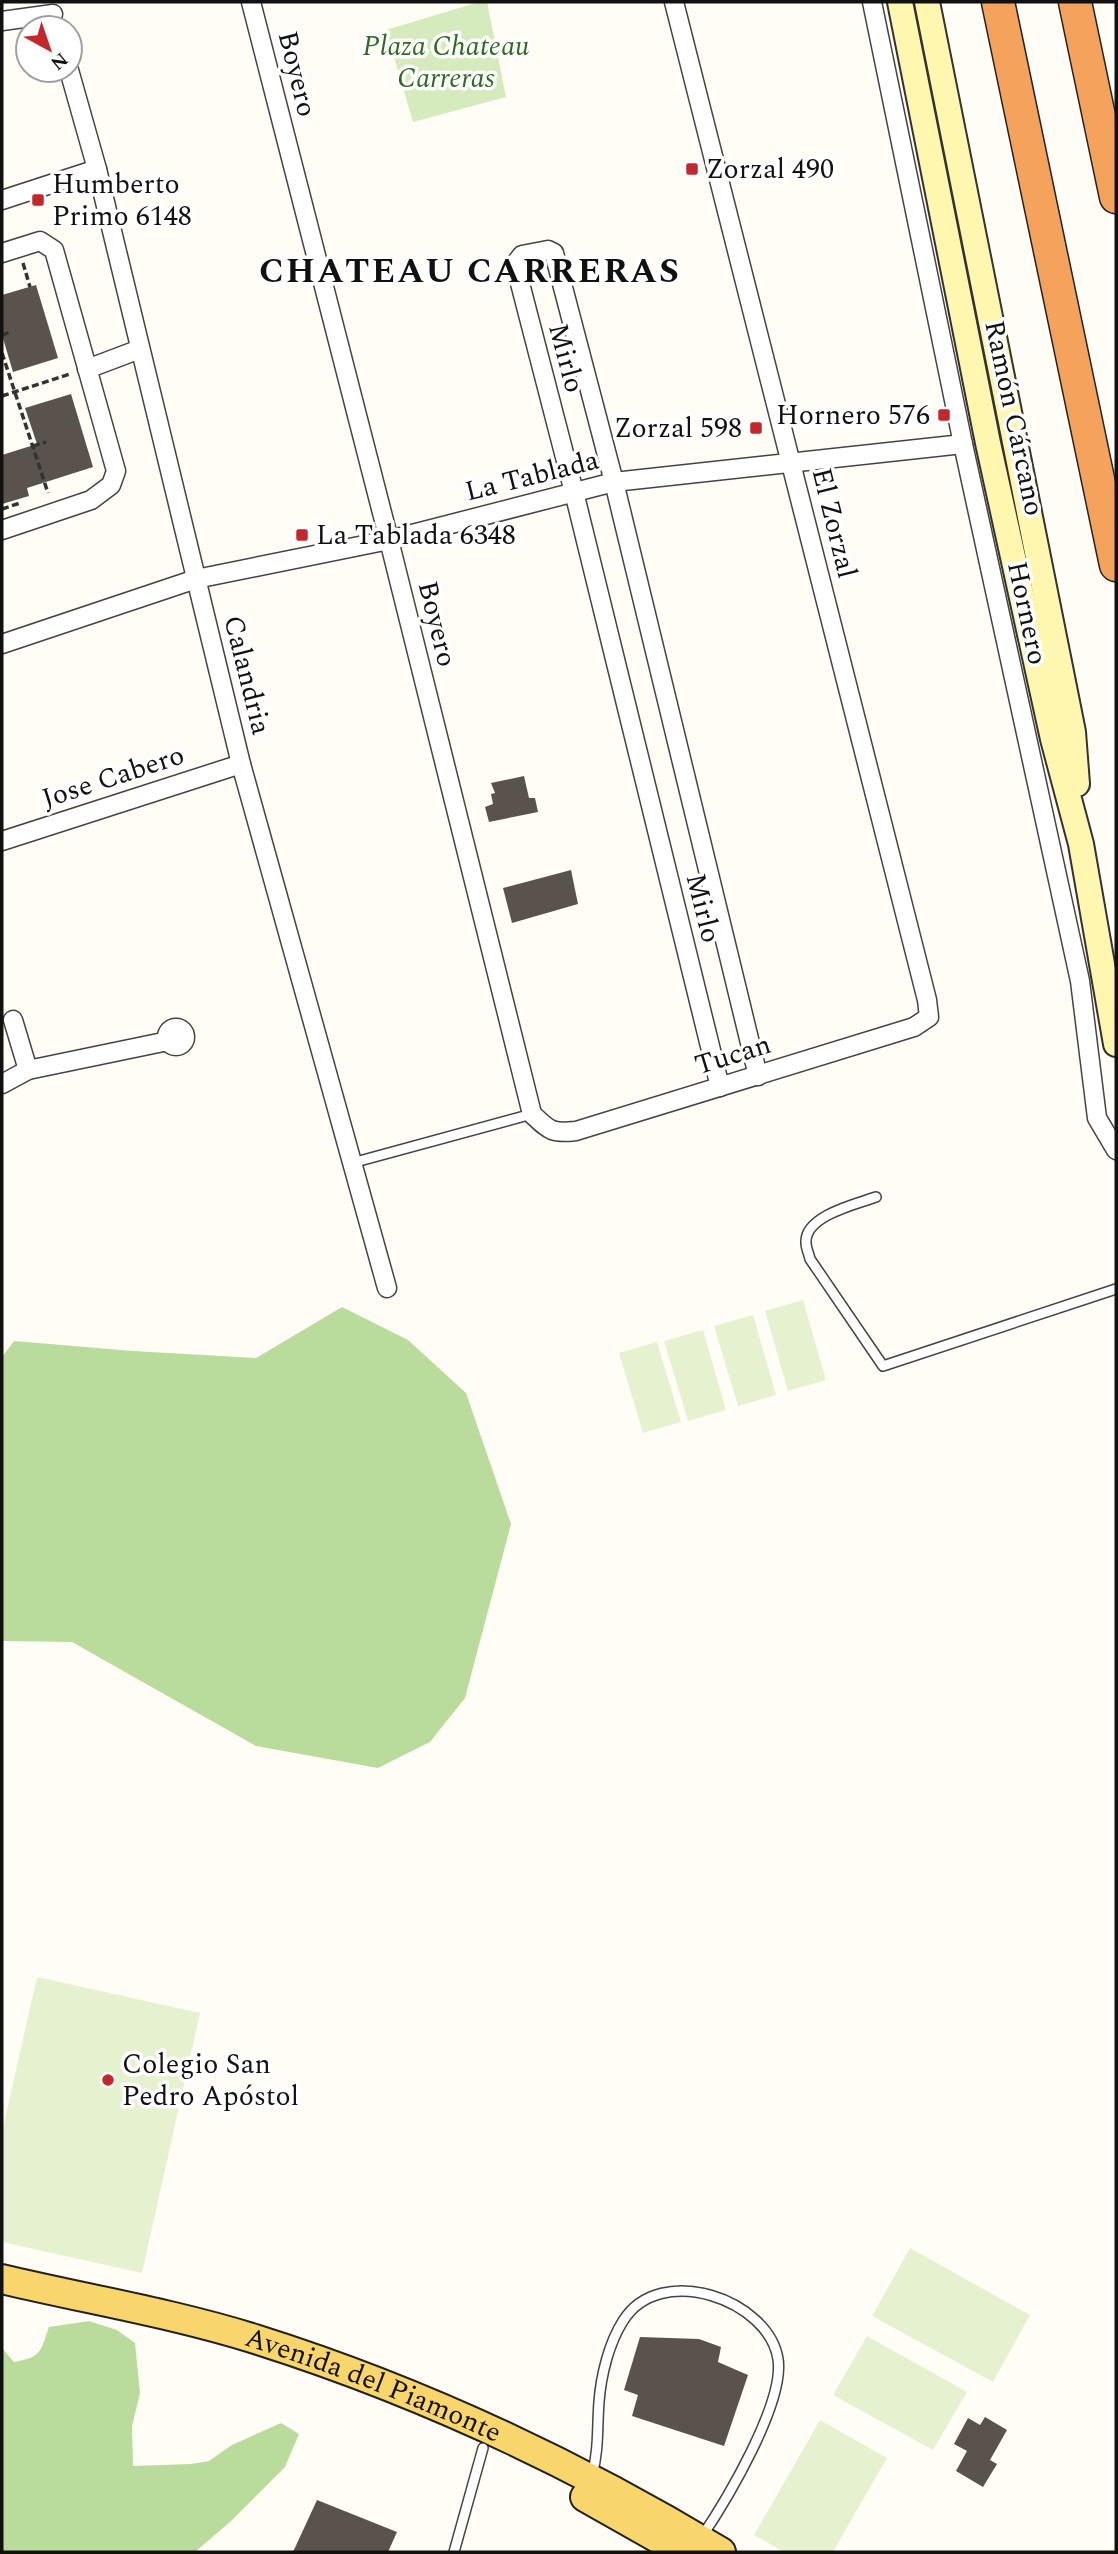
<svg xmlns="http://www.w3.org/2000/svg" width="1118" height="2554" font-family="Spectral,serif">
<rect width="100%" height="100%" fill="#fffdf5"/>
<!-- green -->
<path fill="#d5ebbd" d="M479,2H487L506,97L413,122L386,30Z"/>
<!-- forest -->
<g fill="#b9dc9c">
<path d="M342,1307L408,1340L466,1393L511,1524L465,1698L430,1742L378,1768L256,1746L72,1642L2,1641V1357L14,1341L133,1351L256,1358Z"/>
<path d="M89,2321L117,2330L135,2343L140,2393L132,2426L133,2466L191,2464L209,2461L232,2445L281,2423L299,2434L285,2467L231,2521L195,2552H2V2348L14,2362C42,2357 40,2352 49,2327Z"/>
</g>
<!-- pitch -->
<g fill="#e6f2cf">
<path d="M803,1300L826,1380L788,1391L765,1311Z"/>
<path d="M753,1315L776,1395L738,1406L714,1326Z"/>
<path d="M703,1330L726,1410L688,1421L664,1341Z"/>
<path d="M657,1342L681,1422L643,1433L619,1353Z"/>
<path d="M37,1977L200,2013L142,2273L2,2242V2132Z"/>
<path d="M910,2248L1030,2315L993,2382L872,2316Z"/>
<path d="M867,2336L967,2392L933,2450L833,2395Z"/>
<path d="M820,2420L887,2458L833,2552H784L754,2535Z"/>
</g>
<!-- building -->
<g fill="#5a524d">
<path d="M36,285L58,358L13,372L2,335V295Z"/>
<path d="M71,394L93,467L27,488L29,496L2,504V455L37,444L25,408Z"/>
<path d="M524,776L529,798H535L538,812L489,822L485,807L493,804L491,794L495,793L491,783Z"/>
<path d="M571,870L578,904L512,923L503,888Z"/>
<path d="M640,2337L699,2339L721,2347L718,2362L748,2375L724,2446L632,2416L638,2395L624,2390Z"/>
<path d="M985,2417L1007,2430L990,2460L997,2464L983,2487L956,2471L967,2451L954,2444L968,2418L980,2425Z"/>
<path d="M317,2500L397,2532L388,2552H293Z"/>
</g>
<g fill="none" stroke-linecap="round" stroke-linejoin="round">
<defs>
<g id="lane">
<path d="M352,1163L532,1114"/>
<path d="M876,1197C856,1204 804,1216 806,1243C806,1248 809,1254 810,1259L883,1366L1116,1289"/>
<path d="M592,2475C599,2450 597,2427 599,2402C601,2375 609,2343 623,2321C660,2261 769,2300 778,2359C785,2403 726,2501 701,2538"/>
<path d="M454,2552L483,2448"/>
</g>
<g id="street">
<path d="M251,2L389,540L532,1114C549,1130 551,1134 576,1131L914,1027L929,1017L927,1000L674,2"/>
<path d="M872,2L963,444L1080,981L1097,1118L1116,1150"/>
<path d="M2,21L53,14"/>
<path d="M69,70L97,169L241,764L387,1288"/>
<path d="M2,200L97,169"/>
<path d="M2,253L40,241L54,250L116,471L111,485L91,500L2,530"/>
<path d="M87,369L140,349"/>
<path d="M2,644L196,579L389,540L614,482L963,444"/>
<path d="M2,841L241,764"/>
<path d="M13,1020L28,1070"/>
<circle cx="176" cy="1037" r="9"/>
<path d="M2,1084L28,1070L168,1041"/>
<path d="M720,1087L574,492L515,264L522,255L548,250L554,253L614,482L758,1076"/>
</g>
<g id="secondary">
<path d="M900,2L988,443L1053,739L1081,844L1116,1044"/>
<path d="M927,2L1073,732L1077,784"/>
</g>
<g id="primary">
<path id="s1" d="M2,2279C86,2299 172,2313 255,2339C417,2390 575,2464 721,2552"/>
<path d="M585,2497L682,2552"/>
</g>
<g id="highway">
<path d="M998,2L1116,565"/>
<path d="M1075,2L1116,197"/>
</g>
</defs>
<!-- lane casing -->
<use href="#lane" stroke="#444" stroke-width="12"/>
<!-- street casing -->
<use href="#street" stroke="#444" stroke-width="21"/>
<!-- secondary casing -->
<use href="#secondary" stroke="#333" stroke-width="28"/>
<!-- primary casing -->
<use href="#primary" stroke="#222" stroke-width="32"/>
<!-- highway casing -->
<use href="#highway" stroke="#222" stroke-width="35"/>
<!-- path -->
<g stroke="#333" stroke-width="3.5" stroke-dasharray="7 3.5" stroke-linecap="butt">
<path d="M23,263L30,287"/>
<path d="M2,335L11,332"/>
<path d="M2,353L48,493"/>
<path d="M2,396L70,374"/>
<path d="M33,446L46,442"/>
<path d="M2,509L20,503"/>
</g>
<!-- lane -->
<use href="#lane" stroke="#fff" stroke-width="9"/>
<!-- street -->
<use href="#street" stroke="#fff" stroke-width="18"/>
<!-- secondary -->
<use href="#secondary" stroke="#fff6b0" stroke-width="24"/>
<!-- primary -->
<use href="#primary" stroke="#f9d66b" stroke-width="28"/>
<!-- highway -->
<use href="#highway" stroke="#f5a25d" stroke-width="32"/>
</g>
<!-- markers -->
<g fill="#c4262e" stroke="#fff" stroke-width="2.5">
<rect x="685" y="162" width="14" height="14" rx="3.5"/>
<rect x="31" y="193" width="14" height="14" rx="3.5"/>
<rect x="937" y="408" width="14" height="14" rx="3.5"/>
<rect x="749" y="421" width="14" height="14" rx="3.5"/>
<rect x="295" y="528" width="14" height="14" rx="3.5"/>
<circle cx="108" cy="2080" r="7"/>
</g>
<g text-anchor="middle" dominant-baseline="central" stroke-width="7" stroke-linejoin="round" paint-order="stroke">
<!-- park labels -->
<g font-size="28" font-style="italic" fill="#2f6b1f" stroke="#fff">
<text x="446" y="46">Plaza Chateau<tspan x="446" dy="32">Carreras</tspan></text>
</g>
<!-- street labels -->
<g font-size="28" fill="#111" stroke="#fff">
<text transform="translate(297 74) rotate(76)">Boyero</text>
<text transform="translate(566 358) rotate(75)">Mirlo</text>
<text transform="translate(1014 418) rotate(78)">Ramón Cárcano</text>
<text transform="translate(532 476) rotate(-14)">La Tablada</text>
<text transform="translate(834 523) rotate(76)">El Zorzal</text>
<text transform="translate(1027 613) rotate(78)">Hornero</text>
<text transform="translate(437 624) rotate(76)">Boyero</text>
<text transform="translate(247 675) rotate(76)">Calandria</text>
<text transform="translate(113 777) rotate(-18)">Jose Cabero</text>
<text transform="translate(703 908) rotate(76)">Mirlo</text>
<text transform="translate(733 1055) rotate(-17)">Tucan</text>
<text stroke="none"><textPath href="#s1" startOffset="387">Avenida del Piamonte</textPath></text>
</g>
<!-- poi labels -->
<g font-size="28" fill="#111" stroke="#fff" text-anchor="start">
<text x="706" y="169">Zorzal 490</text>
<text x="52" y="184">Humberto<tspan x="52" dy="32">Primo 6148</tspan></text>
<text x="930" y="415" text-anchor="end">Hornero 576</text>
<text x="742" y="428" text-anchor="end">Zorzal 598</text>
<text x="316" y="535">La Tablada 6348</text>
<text x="122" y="2064">Colegio San<tspan x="122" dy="32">Pedro Apóstol</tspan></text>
</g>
<!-- district labels -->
<g font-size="35" font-weight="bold" letter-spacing="2" fill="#111" stroke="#fff">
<text x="470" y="271">CHATEAU CARRERAS</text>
</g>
</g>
<!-- border -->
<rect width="1118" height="2554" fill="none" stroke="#111111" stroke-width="7"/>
<!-- north arrow -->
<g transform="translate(49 49) rotate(140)"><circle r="33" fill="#ffffff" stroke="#a0a0a0" stroke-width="2"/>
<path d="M0-5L12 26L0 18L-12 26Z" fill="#c4262e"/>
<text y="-10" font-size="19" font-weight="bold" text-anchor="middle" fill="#111111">N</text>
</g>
</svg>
